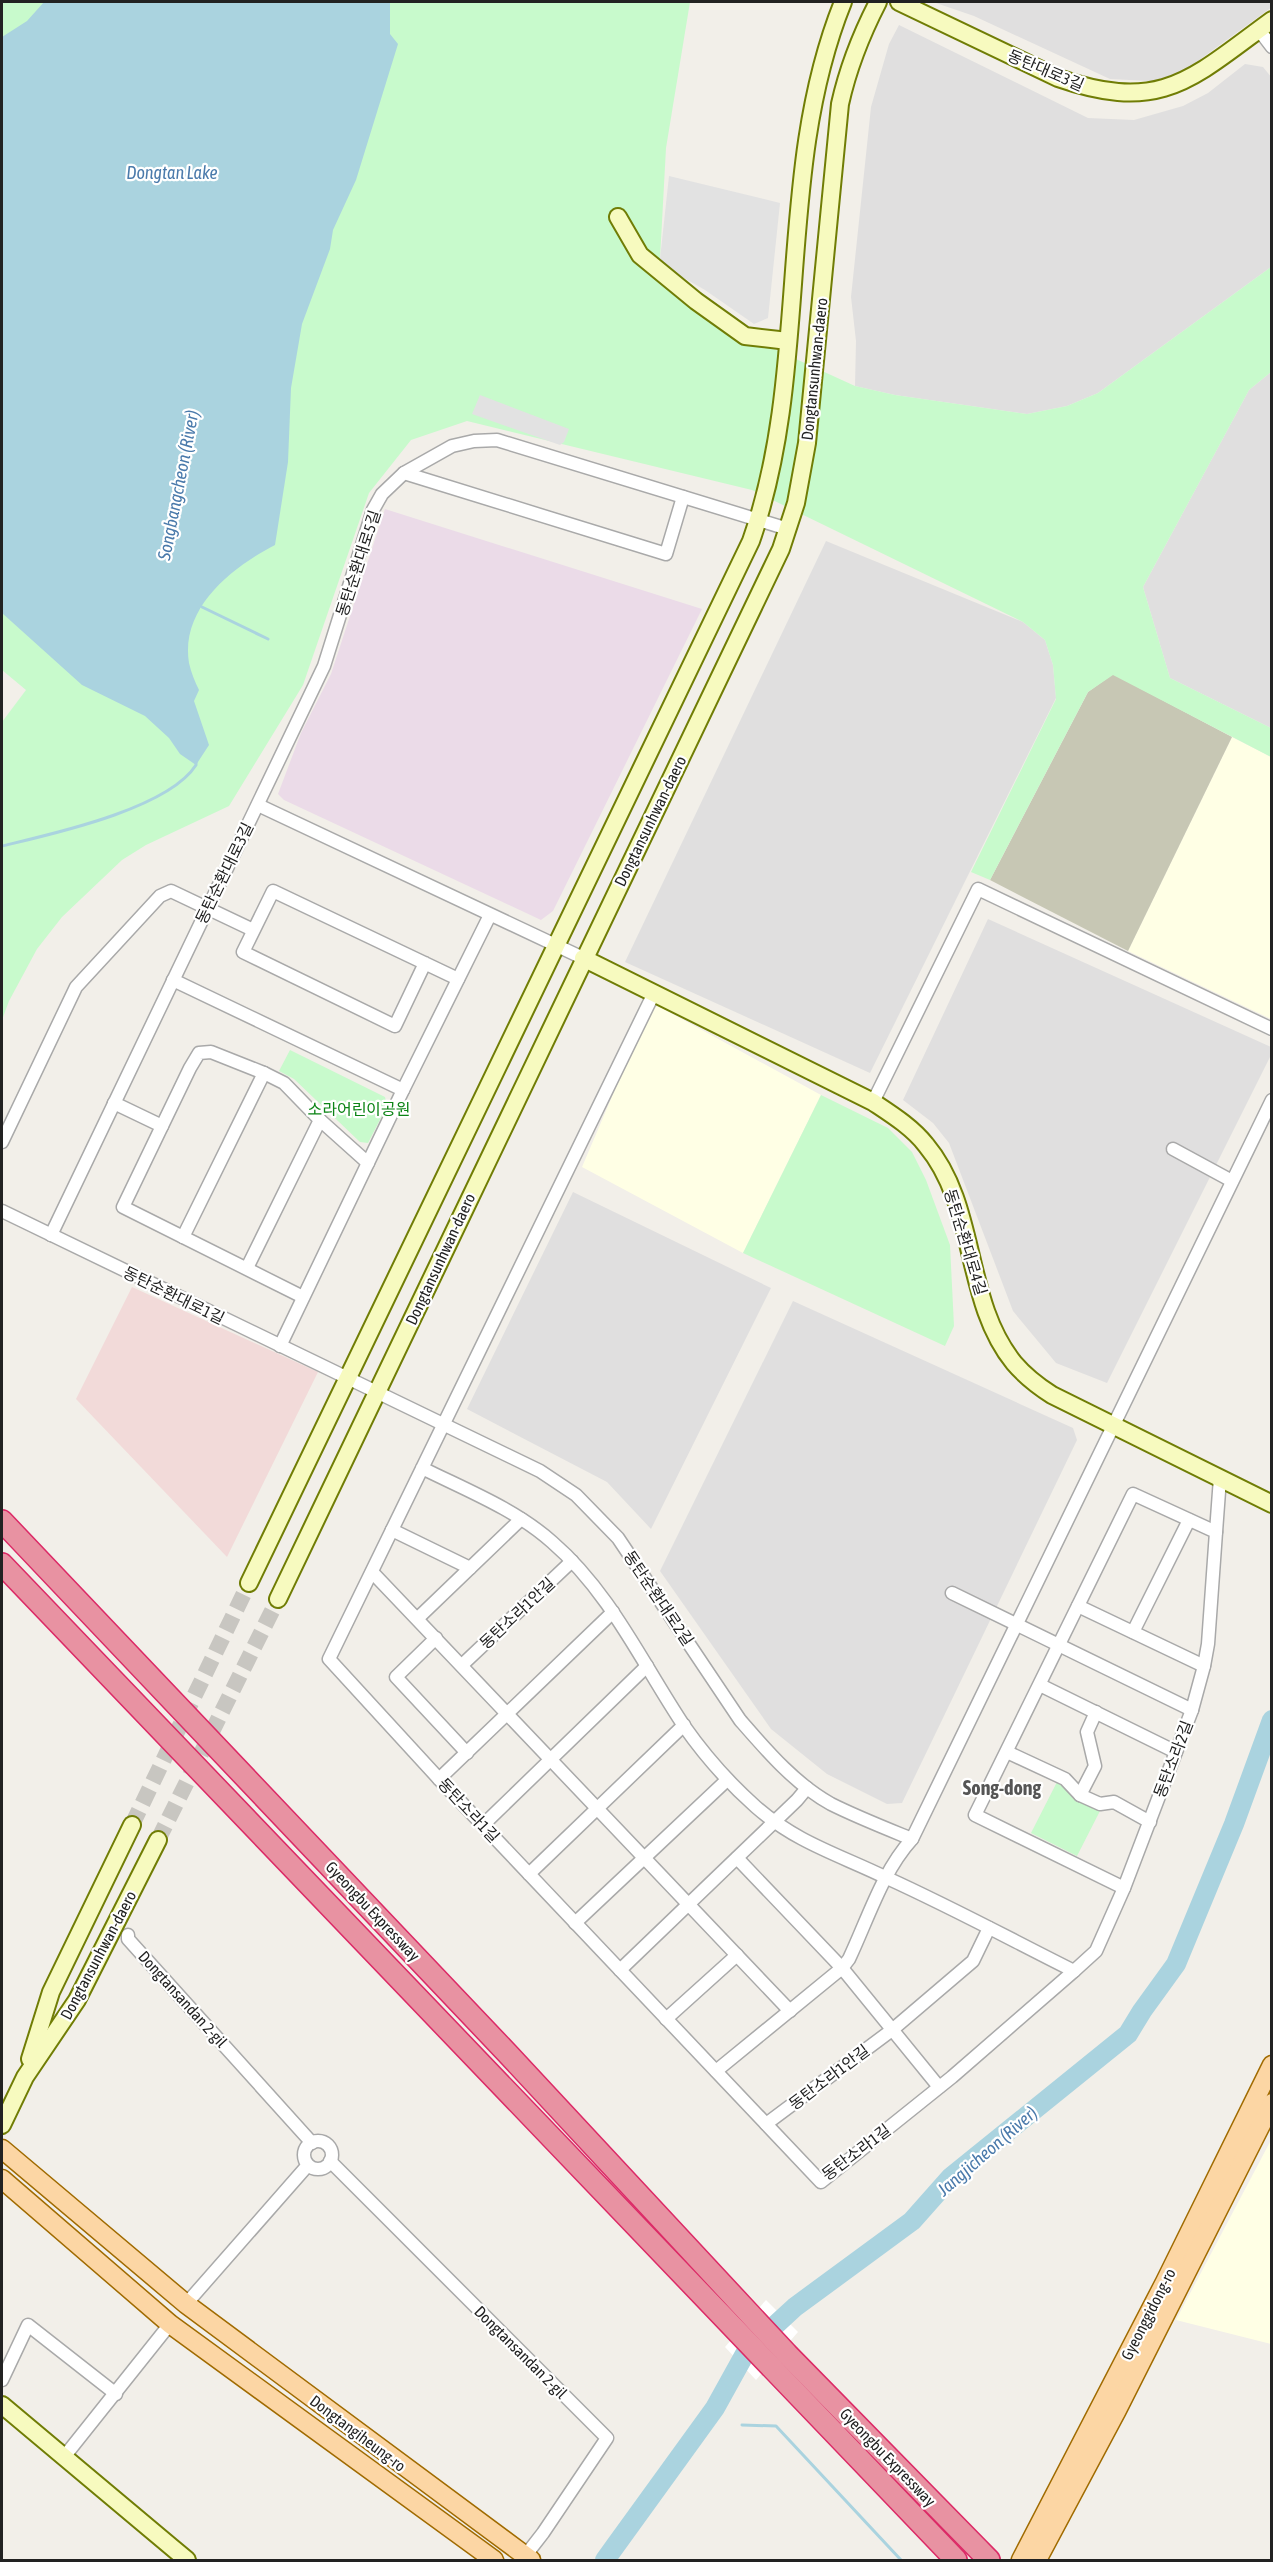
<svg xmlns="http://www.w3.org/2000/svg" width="1273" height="2562" font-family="'Asap Condensed','Noto Sans KR',sans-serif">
<rect width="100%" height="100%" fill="#f2efe9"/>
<!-- residential -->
<g fill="#e0dfdf">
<path d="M933,2H1271L1272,7L1169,82L1110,79L974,16Z"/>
<path d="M899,25L1088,118L1134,120L1183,106L1208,93L1245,64L1263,67L1272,78L1271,267L1098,393L1067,406L1027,414L895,395L855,386L856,341L851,297L871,107L889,44Z"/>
<path d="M1271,372V728L1170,678L1143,587L1249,390Z"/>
<path d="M826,541L1023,622L1045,640L1053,665L1056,698L870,1073L625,962Z"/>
<path d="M988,919L1271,1047V1055L1107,1383L1056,1363L1013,1311L949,1143L933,1123L903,1100Z"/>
<path d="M573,1192L771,1288L651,1529L607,1482L467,1409Z"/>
<path d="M793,1301L1073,1428L1077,1440L902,1803L887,1804L827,1774L771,1729L660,1571Z"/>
</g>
<!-- commercial -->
<path fill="#f2dad9" d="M132,1287L318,1372L227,1557L76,1399Z"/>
<!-- industrial -->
<path fill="#ebdbe8" d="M385,509L702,609L553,911L541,920L284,800L278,794L301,733L331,674Z"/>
<!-- education -->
<g fill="#ffffe5">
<path d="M1232,737L1271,757V1019L1128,951Z"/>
<path d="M658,1006L821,1095L743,1253L582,1167L649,1010Z"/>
<path d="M1271,2140V2344L1176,2320Z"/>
</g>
<!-- construction -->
<path fill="#c7c7b4" d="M1113,674L1232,737L1128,951L990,880L1088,692Z"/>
<!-- park -->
<g fill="#c8facc">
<path d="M2,2H690L666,148L660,259L761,343L855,386L895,395L1027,414L1067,406L1098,393L1271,267V372L1249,390L1143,587L1170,678L1271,728V757L1113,675L1088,692L990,880L971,872L1056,699L1053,665L1045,640L1023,622L752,490L467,421L411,440L369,493L303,685L229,806L146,845L122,860L62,917L37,949L9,1001L2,1020V722L26,690L2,670Z"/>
<path d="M290,1050L385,1097L387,1106L368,1143L360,1142L294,1079L279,1071Z"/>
<path d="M821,1095L888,1128L912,1152L926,1180L950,1245L954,1326L945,1346L743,1253Z"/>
<path d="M1058,1780L1101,1809L1077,1856L1031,1833Z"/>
</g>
<!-- parking -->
<g fill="#e2e2e2">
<path d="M669,176L780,203L768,318L754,324L705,290L677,274L660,259Z"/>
<path d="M480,395L569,429L564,442L560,445L472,414Z"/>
</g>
<!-- water -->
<path fill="#aad3df" d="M44,2H390V34L398,44L356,180L333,230L330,249L302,324L291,388L288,462L275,545C232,567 180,608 189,663C191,672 195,682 199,690L194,701L209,745L196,765L180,754L169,738L145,716L82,685L2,613V37L27,21Z"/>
<!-- pier -->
<path fill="#fff" d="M766,2300L798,2332L756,2380L725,2347Z"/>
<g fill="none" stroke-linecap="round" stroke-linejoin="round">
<!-- stream -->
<g stroke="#aad3df" stroke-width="3">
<path d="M202,607L268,639"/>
<path d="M2,846C52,834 168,809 196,765V762"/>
<path d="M715,2408L721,2412"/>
<path d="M742,2425L776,2426L901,2560"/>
</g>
<!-- river -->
<path stroke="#aad3df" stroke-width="20" d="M605,2560L715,2408L746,2352L795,2307L912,2221L951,2177L1128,2034L1142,2011L1176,1964L1234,1824L1272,1720"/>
<!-- secondary-tunnel -->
<g stroke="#c8c6c1" stroke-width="16" stroke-dasharray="16 8" stroke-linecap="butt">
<path d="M132,1825L249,1583"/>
<path d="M158,1840L278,1599"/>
</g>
<defs>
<g id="street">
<path d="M1259,30L1272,47"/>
<path d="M404,473L666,554L683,497"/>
<path d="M258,805L583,958"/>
<path d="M425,963L395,1026L243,952L273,891C334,920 396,949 458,979"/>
<path d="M173,980L403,1090L280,1346"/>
<path d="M403,1090L490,915"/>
<path d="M873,1102L978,889L1272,1029"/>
<path d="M114,1103L162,1126L123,1207L303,1297"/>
<path d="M320,1120L368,1163"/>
<path d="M162,1126L190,1068L199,1053L211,1052L264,1073"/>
<path d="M2,1142L76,987L160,896L171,891L253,930"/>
<path d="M1173,1149L1232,1181"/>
<path d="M2,1211L540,1471L576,1495L618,1538L740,1720C767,1751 795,1784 831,1804C857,1817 885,1828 912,1839"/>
<path d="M51,1235L324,666L373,510L382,494L404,473L452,446L474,441L497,440L788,529"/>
<path d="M183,1237L264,1073L284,1083L320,1120L247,1268"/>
<path d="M422,1468C466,1490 515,1509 552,1542C610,1592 642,1663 684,1726C705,1756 729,1783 756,1807C797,1843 840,1855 887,1878C951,1907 1012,1940 1074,1971L952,2077L821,2182L439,1779L329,1659L654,993"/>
<path d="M1133,1494L1216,1532L1208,1644L1204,1666L1192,1710L1124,1888L975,1815Z"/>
<path d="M392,1530L470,1568"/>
<path d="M1216,1532L1220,1478"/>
<path d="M372,1572L790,2011"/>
<path d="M952,1593L1192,1710"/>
<path d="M1078,1606L1204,1666"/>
<path d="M418,1618L521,1519"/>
<path d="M1133,1632L1189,1520"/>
<path d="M436,1638L396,1677L467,1753"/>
<path d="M462,1665L572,1561"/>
<path d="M1040,1685L1176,1752"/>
<path d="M1007,1752L1065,1779L1080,1795L1100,1804L1114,1802L1150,1822"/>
<path d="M439,1779L613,1612"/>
<path d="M1080,1795L1095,1766L1087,1732L1096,1712"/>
<path d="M483,1825L647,1666"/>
<path d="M737,1858L842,1968L939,2087"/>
<path d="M529,1874L684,1725"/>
<path d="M575,1923L727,1780"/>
<path d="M128,1935V1939L312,2143"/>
<path d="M620,1970L797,1800L807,1788"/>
<path d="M1074,1971L1096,1951L1124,1888"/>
<path d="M666,2019L737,1955"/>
<path d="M716,2071L842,1968L849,1959C868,1919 882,1872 912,1839L1272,1100"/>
<path d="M766,2124L892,2030L973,1961L989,1928"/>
<circle cx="318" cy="2155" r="14"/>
<path d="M330,2161L607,2438L543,2533L522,2560"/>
<path d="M186,2304L308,2165"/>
<path d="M2,2380L28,2325L116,2394"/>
<path d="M64,2457L170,2324"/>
</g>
<g id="secondary">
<path d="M899,2L1058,78C1162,114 1191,79 1272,20"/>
<path d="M618,217L640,255L696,301L745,336L788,341"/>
<path d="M583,958L873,1102C891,1114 912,1127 926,1145C978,1207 963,1300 1014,1363C1025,1376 1038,1386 1052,1395L1272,1504"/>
<path d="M249,1583L751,541C812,367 774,173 843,2"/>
<path d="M278,1599L781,549L796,503L807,443L840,104C848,68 861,35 878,2"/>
<path d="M30,2059L51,1992L132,1825"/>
<path d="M2,2125L25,2077L77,2000L158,1840"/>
<path d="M2,2405L187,2560"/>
</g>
<g id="primary">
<path d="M2,2149L186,2304L531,2560"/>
<path d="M2,2179L170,2324L494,2560"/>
<path d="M1021,2560L1165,2282L1272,2065"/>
<path d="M1037,2560L1117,2410L1272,2103"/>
</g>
<g id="highway">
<path d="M2,1521L508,2054L787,2354L989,2560"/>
<path d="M2,1564L956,2560"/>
</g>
</defs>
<!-- street casing -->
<use href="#street" stroke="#a9a9a9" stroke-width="15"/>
<!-- secondary casing -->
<use href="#secondary" stroke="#707d05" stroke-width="20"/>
<!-- primary casing -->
<use href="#primary" stroke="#a06b00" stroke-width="21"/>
<!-- highway casing -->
<use href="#highway" stroke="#dc2a67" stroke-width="24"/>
<!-- street -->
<use href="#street" stroke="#fff" stroke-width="12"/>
<!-- secondary -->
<use href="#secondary" stroke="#f7fabf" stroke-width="16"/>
<!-- primary -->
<use href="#primary" stroke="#fcd6a4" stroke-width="18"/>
<!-- highway -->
<use href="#highway" stroke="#e892a2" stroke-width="21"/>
</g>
<g text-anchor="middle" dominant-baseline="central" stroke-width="4.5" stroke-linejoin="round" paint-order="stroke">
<!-- street labels -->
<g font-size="16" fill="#222" stroke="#fff">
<text transform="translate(1046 70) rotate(23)">동탄대로3길</text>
<text transform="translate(814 369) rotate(-84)">Dongtansunhwan-daero</text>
<text transform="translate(358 563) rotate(-72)">동탄순환대로5길</text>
<text transform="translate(650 821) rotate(-64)">Dongtansunhwan-daero</text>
<text transform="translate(224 873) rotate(-64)">동탄순환대로3길</text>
<text transform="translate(966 1242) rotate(73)">동탄순환대로4길</text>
<text transform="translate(440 1259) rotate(-65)">Dongtansunhwan-daero</text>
<text transform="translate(174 1295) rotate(26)">동탄순환대로1길</text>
<text transform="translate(659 1598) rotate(56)">동탄순환대로2길</text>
<text transform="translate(517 1613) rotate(-43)">동탄소라1안길</text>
<text transform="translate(1173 1759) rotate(-69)">동탄소라2길</text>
<text transform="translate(469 1810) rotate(47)">동탄소라1길</text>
<text transform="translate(373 1911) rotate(47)">Gyeongbu Expressway</text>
<text transform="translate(98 1955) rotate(-62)">Dongtansunhwan-daero</text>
<text transform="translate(183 1999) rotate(48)">Dongtansandan 2-gil</text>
<text transform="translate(829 2077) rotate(-37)">동탄소라1안길</text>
<text transform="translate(856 2152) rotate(-37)">동탄소라1길</text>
<text transform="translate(1148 2314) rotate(-63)">Gyeonggidong-ro</text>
<text transform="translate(521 2352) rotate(45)">Dongtansandan 2-gil</text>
<text transform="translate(358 2433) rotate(37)">Dongtangiheung-ro</text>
<text transform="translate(888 2457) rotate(46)">Gyeongbu Expressway</text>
</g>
<!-- park labels -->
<g font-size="16" fill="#0c8416" stroke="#fff">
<text x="359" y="1109">소라어린이공원</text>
</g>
<!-- water labels -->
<g font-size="18" font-style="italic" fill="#4a7aab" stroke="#fff">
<text x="172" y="172">Dongtan Lake</text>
<text transform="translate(178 485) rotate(-79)">Songbangcheon (River)</text>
<text transform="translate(987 2151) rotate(-41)">Jangjicheon (River)</text>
</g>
<!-- quarter labels -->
<g font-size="20" font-weight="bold" fill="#555" stroke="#fff">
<text x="1002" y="1787">Song-dong</text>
</g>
</g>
<!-- border -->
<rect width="1273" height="2562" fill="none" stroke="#222222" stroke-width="6"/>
</svg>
